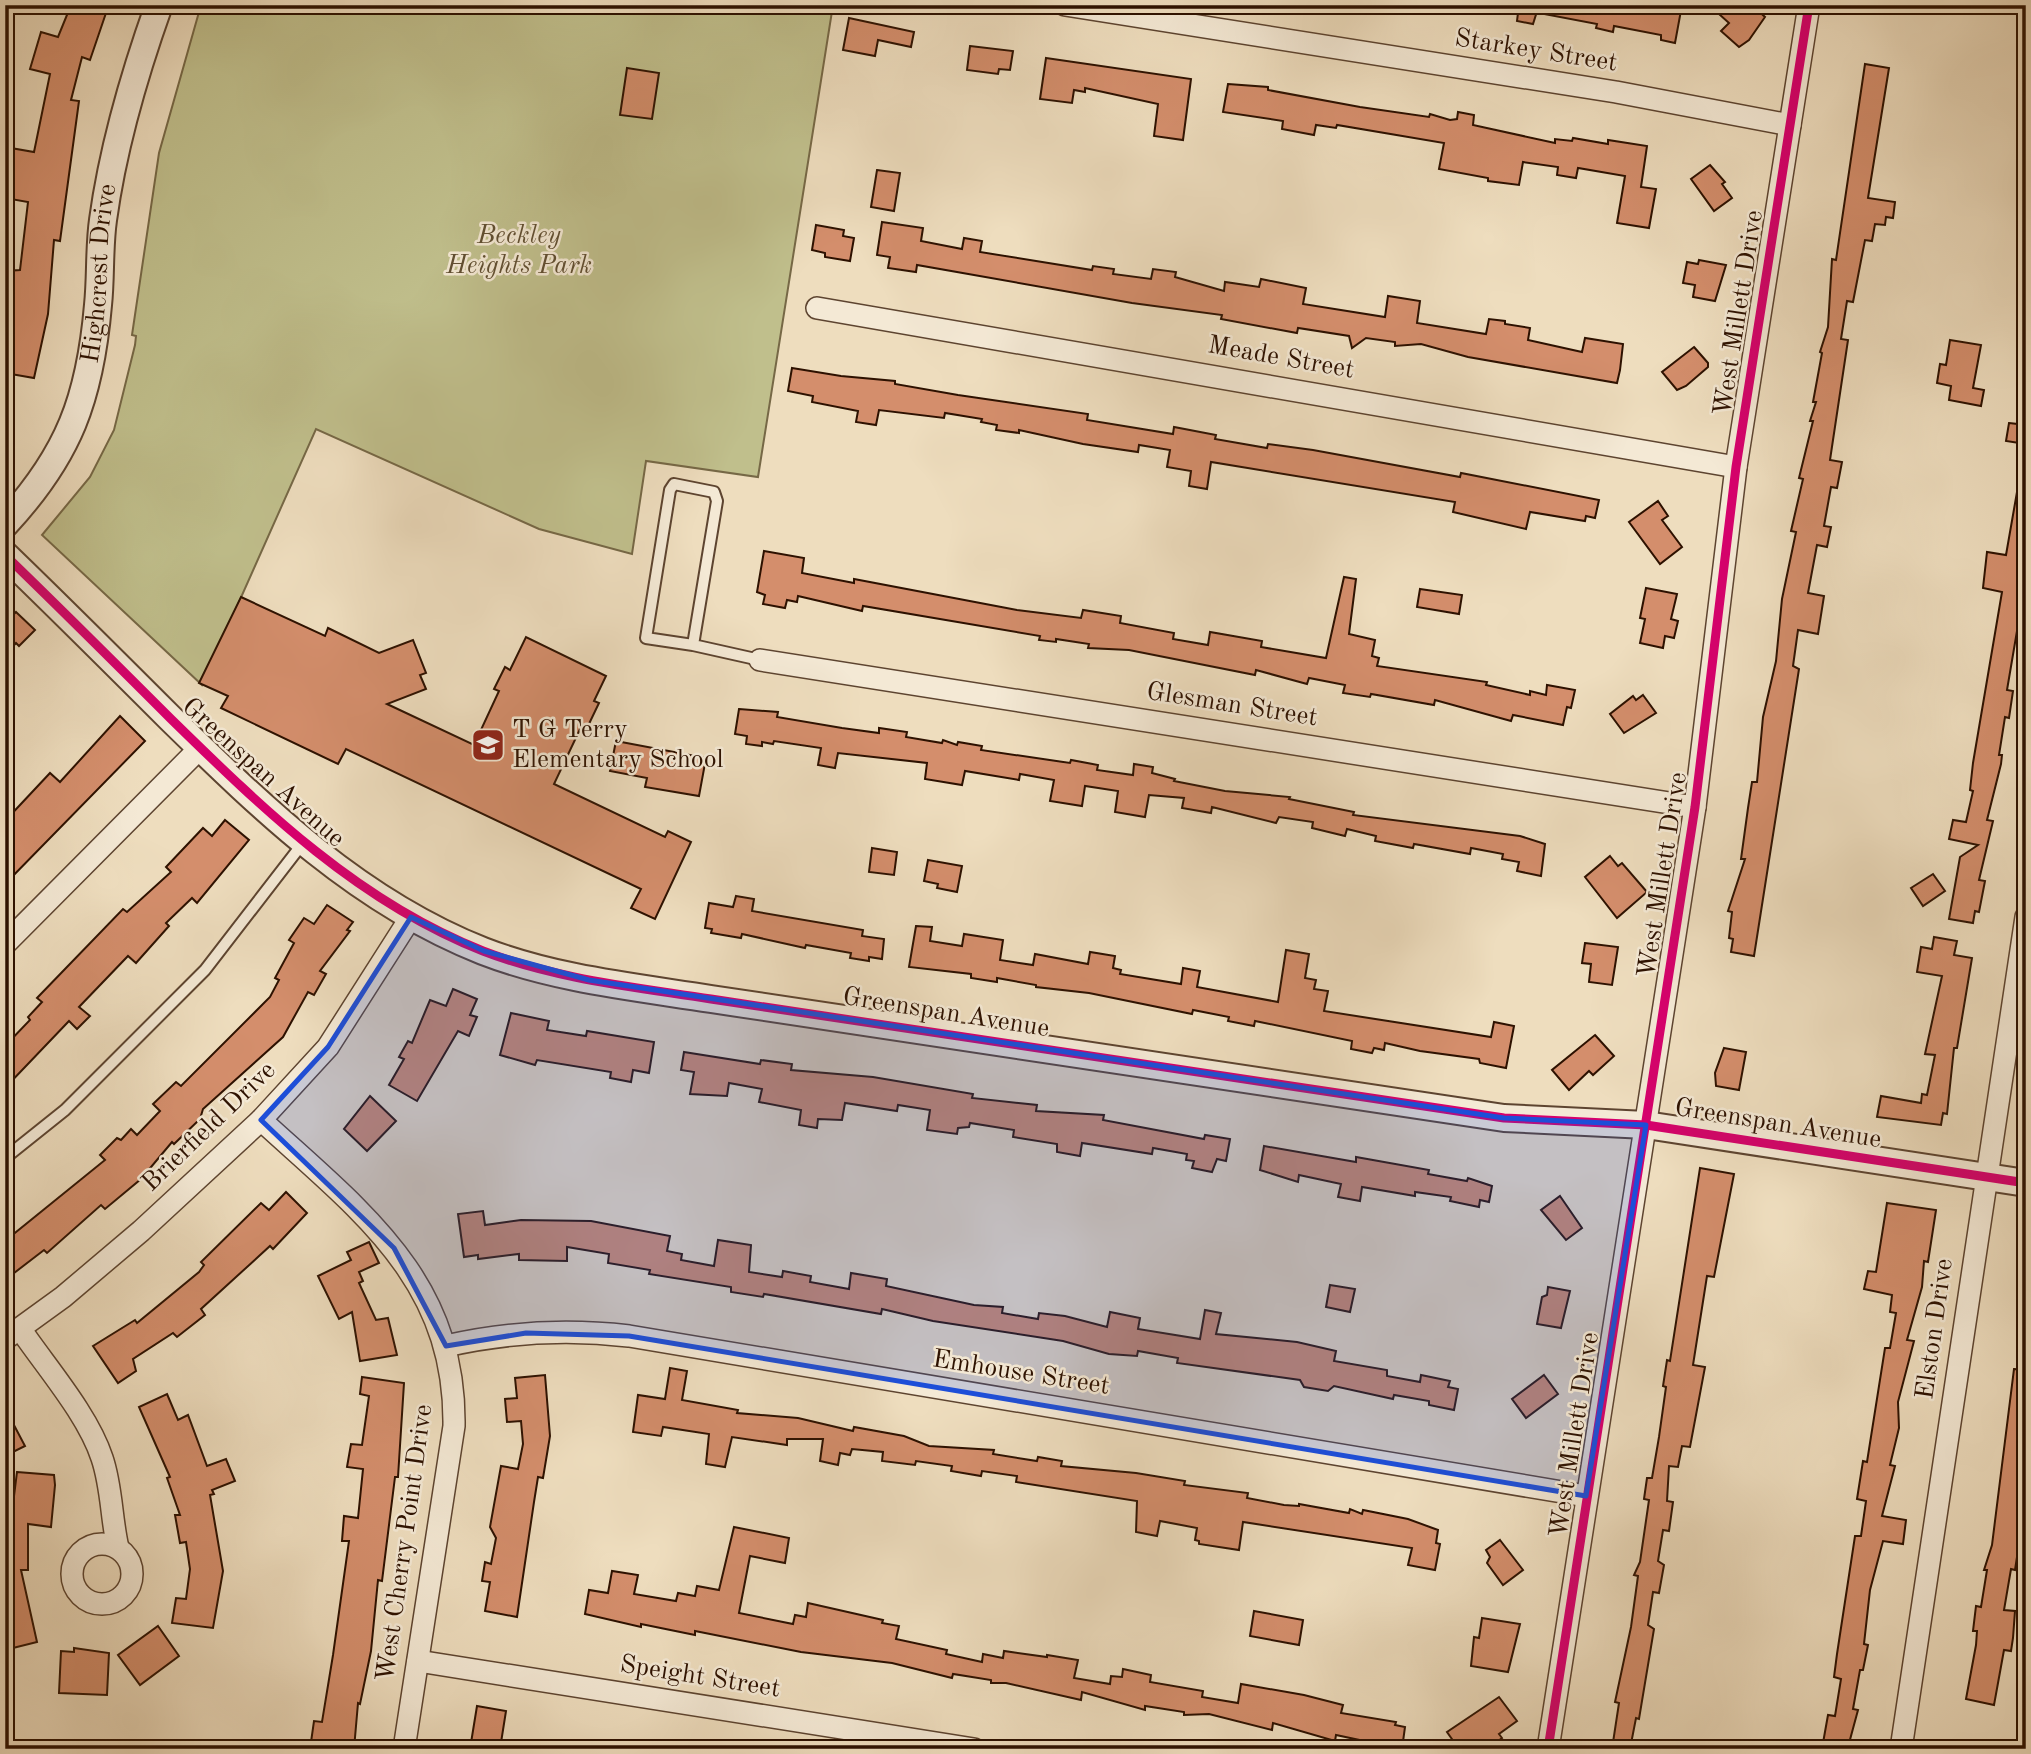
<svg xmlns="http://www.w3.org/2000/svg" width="2031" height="1754" font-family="'Old Standard TT',serif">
<rect width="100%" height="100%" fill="#eeddbe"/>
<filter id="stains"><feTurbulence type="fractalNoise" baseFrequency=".00286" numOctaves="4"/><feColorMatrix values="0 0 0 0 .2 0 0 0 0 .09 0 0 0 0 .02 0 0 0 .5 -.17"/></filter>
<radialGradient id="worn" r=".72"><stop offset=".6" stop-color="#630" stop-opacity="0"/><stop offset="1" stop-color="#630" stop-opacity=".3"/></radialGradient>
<!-- green -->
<path fill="#c0bf8c" stroke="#766846" stroke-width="2" d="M201,5H833L758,477L646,461L632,554L539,529L316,429L202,685L42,535L90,477L114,430L135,345L136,336L132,335L159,153Z"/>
<!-- building -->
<g fill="#d48e6c" stroke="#2d1100" stroke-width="2">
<path d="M71,5H97L107,10L90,60L82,57L71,100L79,101L60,241L54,240L48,314L34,378L5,373L13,300L5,299V271L20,270L28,202L5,198V147L34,152L50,74L30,69L41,32L58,37Z"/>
<path d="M1519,5H1539L1533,24L1517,21Z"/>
<path d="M1545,5H1682L1675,43L1661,40V35L1614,26L1613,32L1596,28L1597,24L1544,14Z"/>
<path d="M1709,5H1752L1765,17L1749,40L1739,47L1721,31L1729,23Z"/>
<path d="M849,18L914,32L911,47L878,40L875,56L843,50Z"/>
<path d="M970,46L1013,51L1010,70L999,69L998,74L967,70Z"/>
<path d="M1046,58L1191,79L1183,140L1154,136L1158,104L1085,88V92L1074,90L1072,103L1040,99Z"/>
<path d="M1865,64L1889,68L1868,198L1895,202L1893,218L1886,217L1885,225L1875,224L1872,241L1865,240L1853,302L1847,301L1841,339L1848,340L1830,460L1842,462L1837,488L1831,487L1824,526L1831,527L1827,547L1817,545L1808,593L1824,596L1818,634L1798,630L1793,666L1799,669L1754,956L1731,952L1733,939L1729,938L1732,912L1728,911L1745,859H1741L1748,808L1752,782H1757L1763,717L1776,661L1782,599L1796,532L1791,531L1803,479L1799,478L1813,421H1810L1816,402H1813L1822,353L1820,352L1828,327L1832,259L1836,260Z"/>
<path d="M627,68L659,73L652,119L620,115Z"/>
<path d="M1228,84L1268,87V90L1360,107L1429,117L1430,114L1450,120L1457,119L1458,112L1474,115L1473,125L1555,143V139L1572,141L1573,138L1608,144V140L1647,146L1641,187L1656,189L1649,228L1617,223L1625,176L1578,168L1576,178L1557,175L1558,167L1523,162L1519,185L1488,181V178L1439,169L1444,143L1337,125L1336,128L1316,125L1314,135L1282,129L1283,121L1223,112Z"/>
<path d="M1710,165L1725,182L1722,184L1732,198L1714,211L1691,179Z"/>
<path d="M877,170L900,173L894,211L871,207Z"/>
<path d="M882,222L923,228L921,241L962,249L964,238L982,241L980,252L1092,270L1093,266L1114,269L1113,274L1151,279L1153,269L1176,272L1175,277L1224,291L1225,282L1259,287L1261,279L1306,288L1303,304L1385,317L1388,296L1420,301L1417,323L1486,334L1489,319L1505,321V324L1530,328L1528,340L1582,352L1585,338L1623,344L1620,370L1617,383L1468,357L1421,344L1395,346V342L1366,338L1352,348L1349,336L1298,328L1297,333L1221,319L1222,315L1132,303L917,265L916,272L888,268L890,257L877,255Z"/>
<path d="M816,225L844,230L843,236L854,238L850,261L825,257V253L812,250Z"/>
<path d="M1699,260L1726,265L1715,301L1693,297L1695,285L1683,283L1687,262L1698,264Z"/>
<path d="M1950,340L1981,345L1973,388L1984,390L1981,406L1949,400L1951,386L1937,383L1940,364L1946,365Z"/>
<path d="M1694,347L1708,363V367L1686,386L1677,390L1662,372Z"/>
<path d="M792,368L841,376L895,381V384L958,395L1088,414L1087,420L1173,434L1174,427L1216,435L1215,439L1267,448L1268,444L1313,450L1460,477L1461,473L1599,500L1595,518L1586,516L1585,521L1530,512L1526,529L1453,512L1455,502L1211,462L1207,489L1189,486L1191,471L1167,467L1170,450L1139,445L1138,452L1083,444L1019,430V433L996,430L997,425L981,422L982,419L945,413L944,418L879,410L876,425L856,422L858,411L812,402L813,396L788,391Z"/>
<path d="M2009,423L2026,425V444L2006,441Z"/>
<path d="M2017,492H2026V578L2007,690L2013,691L2009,718L2005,717L1999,755H2002L2001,764L1987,820L1993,821L1979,880L1985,881L1979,912L1975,911L1973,923L1949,919L1960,857L1978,845L1949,839L1953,820L1966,822L1973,791L1970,790L1973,763L2002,592L1983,588L1987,552L2006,555Z"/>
<path d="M1658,501L1668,516L1662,520L1682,547L1660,564L1629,522Z"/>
<path d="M764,551L804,558L802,573L854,583V579L1017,610L1081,618L1083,610L1121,616L1120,623L1174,633L1173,639L1208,645L1210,632L1262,641L1261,647L1326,658L1344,577L1356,579L1349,634L1375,640L1372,656L1379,658L1377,666L1487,682L1486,685L1530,695V691L1546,695L1547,685L1575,690L1571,708L1567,707L1563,725L1513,715L1511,721L1435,700L1434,705L1371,694L1370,697L1343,693L1345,685L1309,678L1307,684L1256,670L1255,675L1129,650L1088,648L1089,644L1056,639V642L1039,640L1040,636L863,606L862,611L798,596L797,602L787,600L785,608L763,604L765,595L757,592Z"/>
<path d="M1646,588L1677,594L1671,619L1678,621L1674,638L1665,636L1663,648L1640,643L1645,619L1640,618Z"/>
<path d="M1420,589L1462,595L1459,614L1417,607Z"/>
<path d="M241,597L325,636L328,628L379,653L413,640L426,673L420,675L426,689L387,704L474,745L499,691L494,689L505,667L510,670L526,637L606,676L594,701L599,703L587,728L582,725L554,784L665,837L668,831L691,842L655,919L631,908L641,889L346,749L338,764L221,708L228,696L199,683Z"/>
<path d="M16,612L35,630L19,646L16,643L5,655V623Z"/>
<path d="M1643,695L1656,713L1624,733L1610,714L1633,696L1636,700Z"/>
<path d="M739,709L778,712L777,717L842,728L879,733V728L907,732L906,737L942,743L943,740L957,745L958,742L982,746L981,750L1070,763L1071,760L1098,765L1097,770L1133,775L1134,764L1153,767L1152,773L1175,779L1174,781L1225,791L1290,797L1289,799L1354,812L1353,815L1520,836L1545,844L1541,876L1517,871L1519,862L1502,859L1503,854L1471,848L1470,854L1414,844L1413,848L1375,841L1376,836L1347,829L1345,836L1312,828L1313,822L1279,817L1276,823L1212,807L1211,813L1182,808L1184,798L1149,795L1145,817L1115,812L1118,791L1085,786L1082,806L1050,801L1054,780L1020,774L1019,780L965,771L962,785L925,779L927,763L838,753L835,768L818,765L821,748L774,741L773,744L762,742V746L746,744L747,736L735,734Z"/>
<path d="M120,716L145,741L5,884V821L50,773L60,782Z"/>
<path d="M616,741L706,758L699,796L645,787L647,778L610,771Z"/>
<path d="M225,820L249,840L197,903L192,898L166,923L169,926L136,963L128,956L79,1007L90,1016L77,1029L69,1021L5,1088V1046L30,1020L28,1017L42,1002L37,998L123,909L127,912L171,872L166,867L203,828L212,836Z"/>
<path d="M872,848L897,852L894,875L869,872Z"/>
<path d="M1610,856L1618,866L1622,863L1647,892L1617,918L1585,877Z"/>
<path d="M928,860L962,866L957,892L937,888L938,884L924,881Z"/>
<path d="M1933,874L1945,891L1923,906L1911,888Z"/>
<path d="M736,896L754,899L752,911L863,930L862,936L884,939L882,959L869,957V961L850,958L851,953L806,945L805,948L742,934L741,938L711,933L712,929L705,928L709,903L733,907Z"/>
<path d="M327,905L353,922L347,930L350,931L320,971L326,974L314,995L308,992L283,1037L203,1109L200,1119L174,1144L172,1142L141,1179L105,1209L101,1205L47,1253L44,1250L5,1280V1241L105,1160L100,1155L117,1138L121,1140L131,1129L137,1135L160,1111L153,1104L176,1082L181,1086L270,997L279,980L275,978L294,943L289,940L304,918L314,924Z"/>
<path d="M916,926L932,927L930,941L962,946L964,934L1003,940L1000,960L1033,965L1035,954L1088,964L1090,952L1115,956L1113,968L1121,970L1120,974L1181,984L1183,968L1200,971L1197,987L1278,1002L1286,950L1309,954L1305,978L1316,980L1314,989L1328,991L1324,1011L1491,1037L1494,1022L1514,1026L1506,1068L1480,1063L1479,1059L1420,1051L1385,1043L1384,1050L1374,1048L1372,1053L1351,1049L1352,1041L1255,1021L1254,1026L1228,1021L1229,1017L1193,1010L1192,1014L1089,993L1036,987V985L997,978V982L971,978V974L909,967Z"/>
<path d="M1934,937L1957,941L1954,955L1972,958L1957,1048H1954L1947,1114L1943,1113L1941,1125L1877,1117L1881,1096L1921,1103L1922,1094L1927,1095L1935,1055L1925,1054L1942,976L1917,972L1921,947L1932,949Z"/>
<path d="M1585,943L1618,947L1612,985L1589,982L1591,964L1582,963Z"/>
<path d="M453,989L477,999L470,1015L477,1017L469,1036L458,1031L417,1101L389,1085L404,1059L399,1057L408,1041L412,1043L430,1000L446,1006Z"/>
<path d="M511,1013L549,1021L547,1030L586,1036L587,1031L654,1042L649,1073L633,1070L631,1082L610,1078L611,1072L537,1060L535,1065L500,1055Z"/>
<path d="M1595,1035L1614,1056L1593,1075L1589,1071L1569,1090L1552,1070Z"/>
<path d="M1724,1048L1746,1052L1739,1090L1716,1086L1715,1073Z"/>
<path d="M684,1052L760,1064L761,1060L792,1064L791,1070L873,1077L973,1094L972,1098L1037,1105L1036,1111L1104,1115L1103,1120L1204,1139L1205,1135L1230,1139L1226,1161L1217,1159L1212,1172L1192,1168L1194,1161L1186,1160L1187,1154L1153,1148L1152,1154L1082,1143L1080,1156L1057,1152V1144L1013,1137L1014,1130L970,1123L969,1127L958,1128L957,1134L927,1130L930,1110L898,1105L897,1111L845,1103L842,1120L818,1119L817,1128L799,1125L801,1110L759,1102L762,1089L729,1083L727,1096L690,1094L694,1072L681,1070Z"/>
<path d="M370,1096L396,1121L367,1151L344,1129Z"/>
<path d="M1264,1146L1356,1162V1157L1429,1170L1428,1174L1467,1181L1468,1178L1492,1186L1489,1202L1480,1200L1479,1207L1450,1201L1451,1197L1415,1192V1196L1362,1187L1360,1201L1338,1197L1341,1184L1299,1175L1298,1182L1260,1170Z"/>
<path d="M1700,1168L1734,1174L1714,1277L1707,1276L1693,1365L1705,1367L1690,1447L1682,1446L1678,1467L1669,1466L1667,1501L1673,1502L1669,1531L1663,1530L1658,1561L1664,1565L1659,1593L1653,1592L1648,1625L1654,1629L1639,1719L1636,1718L1630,1749H1612L1619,1703L1615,1702L1631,1627L1638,1576L1634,1575L1640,1562L1649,1500L1644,1499L1647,1478H1652L1659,1437L1666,1387L1663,1386L1667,1360L1670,1361Z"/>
<path d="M286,1192L307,1213L273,1249L270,1246L201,1309L205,1315L177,1337L173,1333L133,1359L136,1371L118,1383L93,1346L135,1320L137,1323L199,1272L204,1265L201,1262L261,1203L269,1210Z"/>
<path d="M1560,1196L1582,1228L1566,1240L1541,1210Z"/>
<path d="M1887,1203L1936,1210L1928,1262L1924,1261L1922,1287L1907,1340L1914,1341L1898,1402L1899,1428L1890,1465L1895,1466L1882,1516L1906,1520L1903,1544L1883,1541L1870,1590L1864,1644L1868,1645L1863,1670H1860L1853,1709L1858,1710L1848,1747L1823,1743L1828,1715L1835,1716L1841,1679L1834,1677L1837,1654L1855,1536H1861L1866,1501L1857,1499L1863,1461L1867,1462L1885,1348H1890L1896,1313L1890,1312L1892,1295L1864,1289L1868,1271L1876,1272Z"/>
<path d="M483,1211L485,1225L521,1220L591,1221L670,1236L667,1251L682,1254L681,1260L714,1266L718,1240L751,1245L749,1272L782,1277L783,1271L811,1276L810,1282L849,1289L851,1273L887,1279L886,1286L974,1305L1003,1307L1002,1313L1038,1319L1039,1313L1065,1316L1107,1327L1110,1312L1140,1318L1138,1329L1200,1339L1205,1310L1221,1313L1216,1334L1297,1342L1336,1351L1334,1361L1387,1370V1376L1420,1382L1421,1375L1450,1381L1448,1387L1458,1389L1454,1410L1429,1405V1401L1394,1395L1393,1399L1334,1386L1328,1391L1304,1387L1300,1380L1177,1363L1178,1358L1138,1351L1137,1356L1109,1354L1063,1341L933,1321L882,1309L881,1314L764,1294L763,1297L731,1292V1287L649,1274L650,1270L608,1263L609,1254L567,1247V1261L519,1260V1254L478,1259V1255L464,1257L458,1214Z"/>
<path d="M369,1242L379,1263L359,1272L363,1281L359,1283L376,1320L388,1318L397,1355L360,1361L352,1312L339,1319L318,1276L351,1260L347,1252Z"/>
<path d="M1330,1285L1355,1289L1350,1312L1326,1307Z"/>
<path d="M1548,1287L1570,1291L1561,1328L1537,1324L1542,1297L1547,1295Z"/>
<path d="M670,1368L687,1371L682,1400L738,1410L737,1413L798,1418L853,1431L854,1427L904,1436L929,1446L994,1450L993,1454L1037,1461L1038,1457L1062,1461L1061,1466L1136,1473L1185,1481L1184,1485L1248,1493L1247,1498L1284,1505L1299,1506V1504L1349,1513L1350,1509L1362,1514L1363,1510L1408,1519L1438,1530L1436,1543L1440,1544L1435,1570L1408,1565L1412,1548L1243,1522L1239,1550L1199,1544V1541L1195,1540L1197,1528L1160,1521L1157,1536L1136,1532L1137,1501L1016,1482L1017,1476L982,1471L981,1476L951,1471L952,1466L916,1461L915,1465L882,1461L883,1452L852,1449L850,1455L840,1453L838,1465L820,1461L823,1439H787V1445L732,1437L725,1467L706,1464L709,1434L663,1427L661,1436L633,1432L638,1395L665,1399Z"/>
<path d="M2014,1369L2026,1370V1525H2022L2015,1570L2011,1569L2004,1610L2015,1611L2013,1638L2011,1651L2004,1650L1994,1705L1966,1699L1976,1645L1977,1631H1973L1976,1606L1981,1607L1987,1570H1984L1992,1545Z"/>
<path d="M545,1375L550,1436L543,1478L538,1477L534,1502L517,1617L485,1611L490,1582L482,1581L485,1562L491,1564L496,1538L490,1527L501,1466L518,1469L523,1444L521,1421L507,1422L505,1399L517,1398L515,1378Z"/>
<path d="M1544,1375L1558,1394L1526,1418L1512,1399Z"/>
<path d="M362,1377L404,1383L398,1477H395L382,1581L378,1580L371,1651L360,1704L358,1703L354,1749H310L314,1721L322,1722L333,1655L349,1541H342L344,1516L358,1518L363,1469L347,1467L351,1444L362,1445L369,1396L360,1394Z"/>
<path d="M167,1394L178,1420L188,1415L207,1466L226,1459L235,1481L212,1490L214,1494L210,1495L223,1571L213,1628L172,1623L176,1598L186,1599L190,1569L186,1542L180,1543L175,1515H180L167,1478L170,1477L139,1407Z"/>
<path d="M5,1408L25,1446L5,1456Z"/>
<path d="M17,1472L54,1475L55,1485L51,1527L28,1524V1570H21L37,1642L5,1650V1531L9,1495L14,1496Z"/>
<path d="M734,1527L789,1538L785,1563L750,1556L739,1613L793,1624L795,1615L806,1617L808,1603L883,1620L882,1623L899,1626L896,1639L947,1650L946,1654L982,1662L983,1654L1003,1658L1004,1651L1047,1657V1655L1078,1660L1074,1678L1110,1684L1111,1676L1122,1677L1123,1669L1151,1675L1150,1682L1203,1691L1202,1697L1238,1703L1241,1684L1304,1695L1343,1705L1341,1713L1396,1722L1395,1725L1405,1727L1402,1749L1336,1735L1335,1741L1273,1723L1272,1730L1209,1714L1184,1715V1712L1145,1706V1710L1082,1692L1081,1700L1006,1683H991V1680L953,1674L952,1678L892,1663L801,1652L695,1631V1635L641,1624V1627L585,1614L589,1590L608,1593L612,1571L638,1575L634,1594L676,1601L678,1593L695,1596L697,1586L719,1590Z"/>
<path d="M1500,1540L1523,1570L1503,1585L1487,1563L1490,1557L1486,1550Z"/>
<path d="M1254,1611L1303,1620L1299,1645L1250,1636Z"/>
<path d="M1482,1618L1520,1624L1508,1672L1471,1666L1474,1637L1479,1638Z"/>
<path d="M158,1626L179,1656L140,1685L118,1655Z"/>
<path d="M74,1648L109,1653L107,1695L59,1693L61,1651L74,1652Z"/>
<path d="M1499,1697L1517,1721L1499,1734L1502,1738L1488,1749H1459L1447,1732Z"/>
<path d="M477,1706L506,1711L500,1749H470Z"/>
</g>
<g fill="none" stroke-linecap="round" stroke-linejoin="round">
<defs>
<g id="service">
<path d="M693,645L646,638L670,490L674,484L714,492L717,501L693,645L760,660"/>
<path d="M5,1158L65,1110L205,970L303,843"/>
</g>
<g id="minor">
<path d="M1065,5L1616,92L1790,125"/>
<path d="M817,308L1736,467"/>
<path d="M760,660L1695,807"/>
<path d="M5,944L201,747"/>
<path d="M261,1120C360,1211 456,1279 454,1426L404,1749"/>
<path d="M21,1330C47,1368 88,1415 102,1458C112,1487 111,1518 118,1548"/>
<path d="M5,1339L63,1297L141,1231L261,1120L328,1047L411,917"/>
<path d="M446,1346C507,1332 568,1329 629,1336L1586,1496"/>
<circle cx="102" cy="1574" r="30"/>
<path d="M418,1661L974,1749"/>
<path d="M1548,1749L1695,807L1736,467L1809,5"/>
<path d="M1901,1749L2026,917"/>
</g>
<g id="tertiary">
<path id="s1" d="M5,524C69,455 90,398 98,305C101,277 99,248 103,220C113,147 134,75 159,5"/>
<path d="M5,555C61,609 116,664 171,719C265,811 359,902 483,951C555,979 635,987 711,999L1504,1118L1646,1125L2026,1183"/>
</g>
</defs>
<!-- service casing -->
<use href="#service" stroke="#5d4430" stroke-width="14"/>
<!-- minor casing -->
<use href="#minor" stroke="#5d4430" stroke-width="24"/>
<!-- tertiary casing -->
<use href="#tertiary" stroke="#5d4430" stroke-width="30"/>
<!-- service -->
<use href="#service" stroke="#f4e9d5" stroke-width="10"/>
<!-- minor -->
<use href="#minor" stroke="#f4e9d5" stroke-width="21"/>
<!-- tertiary -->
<use href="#tertiary" stroke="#f4e9d5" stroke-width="26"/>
<defs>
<g id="cycleway">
<path d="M5,555C61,609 116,664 171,719C265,811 359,902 483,951C555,979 635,987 711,999L1504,1118L1646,1125L2026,1183"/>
<path d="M1548,1749L1695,807L1736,467L1809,5"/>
</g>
</defs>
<!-- cycleway casing -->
<use href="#cycleway" stroke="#f4e9d5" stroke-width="13"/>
<!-- cycleway -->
<use href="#cycleway" stroke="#d6006c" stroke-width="9"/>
</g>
<!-- marked area -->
<path fill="#1d4ed8" fill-opacity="0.2" stroke="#1d4ed8" stroke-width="5" stroke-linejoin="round" d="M411,917L484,951L589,980L1504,1118L1646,1125L1586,1496L629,1336L526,1333L446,1346L394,1248L261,1120L328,1047Z"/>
<!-- icons -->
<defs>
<symbol id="school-square" viewBox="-11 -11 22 22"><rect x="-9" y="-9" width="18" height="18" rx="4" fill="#8f2418" stroke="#f4e9d5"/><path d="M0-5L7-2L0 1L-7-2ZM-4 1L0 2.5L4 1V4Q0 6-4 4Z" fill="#fff"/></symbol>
</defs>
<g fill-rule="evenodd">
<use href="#school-square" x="469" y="726" width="38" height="38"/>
</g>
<g text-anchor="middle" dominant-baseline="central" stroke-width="5" stroke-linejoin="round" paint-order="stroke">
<!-- street labels -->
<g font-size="26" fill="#2d1100" stroke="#f4e9d5">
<text transform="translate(1536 51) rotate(9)">Starkey Street</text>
<text stroke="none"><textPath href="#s1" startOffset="275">Highcrest Drive</textPath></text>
<text transform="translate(1739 313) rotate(-81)">West Millett Drive</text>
<text transform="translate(1281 358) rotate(10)">Meade Street</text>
<text transform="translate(1232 705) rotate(9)">Glesman Street</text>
<text transform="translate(263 773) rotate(42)">Greenspan Avenue</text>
<text transform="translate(1663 875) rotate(-81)">West Millett Drive</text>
<text transform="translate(946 1013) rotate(9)">Greenspan Avenue</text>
<text transform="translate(1778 1124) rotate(9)">Greenspan Avenue</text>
<text transform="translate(209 1127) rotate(-44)">Brierfield Drive</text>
<text transform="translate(1935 1329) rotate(-82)">Elston Drive</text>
<text transform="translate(1021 1373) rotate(9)">Emhouse Street</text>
<text transform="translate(1575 1435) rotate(-81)">West Millett Drive</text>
<text transform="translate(405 1543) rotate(-82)">West Cherry Point Drive</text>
<text transform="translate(700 1677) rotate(9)">Speight Street</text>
</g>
<!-- park labels -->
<g font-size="26" font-style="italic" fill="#604e31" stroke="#f4e9d5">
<text x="519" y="236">Beckley<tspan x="519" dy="30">Heights Park</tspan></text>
</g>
<!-- poi labels -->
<g font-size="26" fill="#2d1100" stroke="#f4e9d5" text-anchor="start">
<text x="512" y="730">T G Terry<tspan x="512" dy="30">Elementary School</tspan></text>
</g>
</g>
<!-- margin -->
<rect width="2031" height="1754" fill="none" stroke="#eeddbe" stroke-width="28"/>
<rect x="7" y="7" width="2017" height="1740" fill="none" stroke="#2d1100" stroke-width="3.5"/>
<rect x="14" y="14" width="2003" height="1726" fill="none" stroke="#2d1100" stroke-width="2"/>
<rect width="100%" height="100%" filter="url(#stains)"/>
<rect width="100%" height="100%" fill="url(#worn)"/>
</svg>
